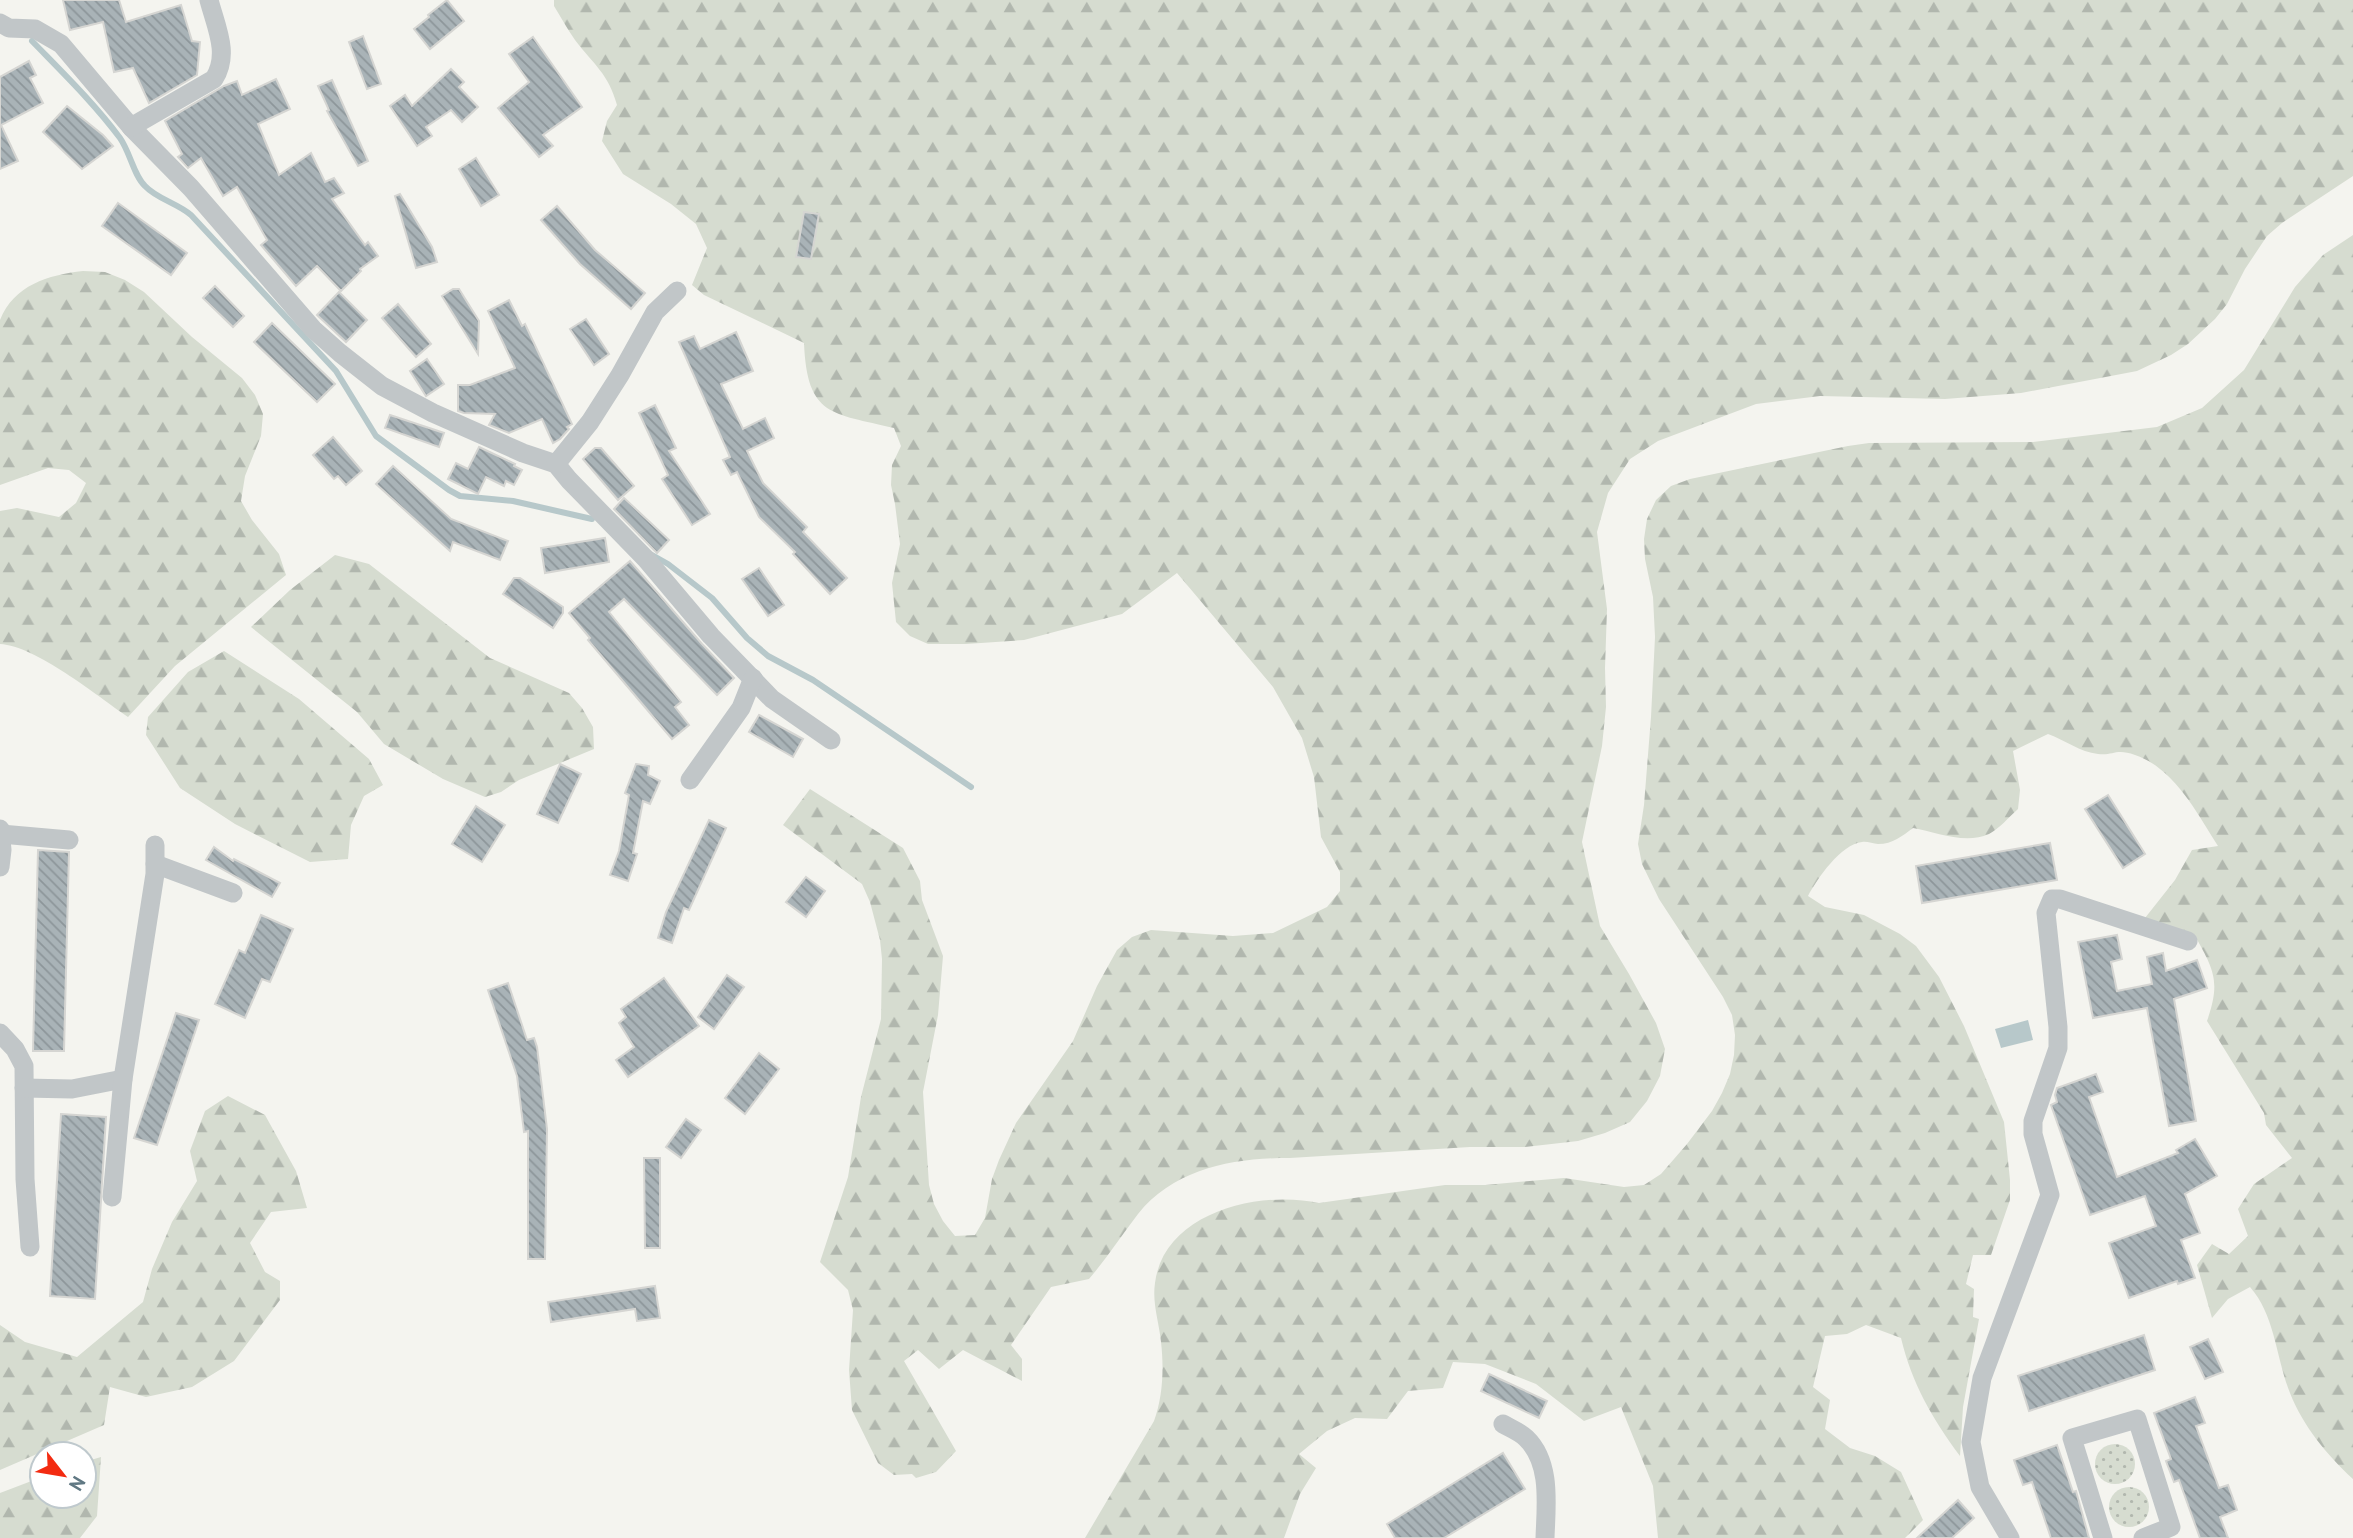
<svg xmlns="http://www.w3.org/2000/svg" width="2353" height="1538" font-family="'PT Sans',sans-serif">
<defs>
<pattern id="green-dots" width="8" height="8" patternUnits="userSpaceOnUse" patternTransform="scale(1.75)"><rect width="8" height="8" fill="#d6dcd0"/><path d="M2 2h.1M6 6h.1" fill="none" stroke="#b1b7ae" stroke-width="1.8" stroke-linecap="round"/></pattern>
<pattern id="forest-firs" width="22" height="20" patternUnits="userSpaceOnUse" patternTransform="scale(1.75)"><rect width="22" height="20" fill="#d6dcd0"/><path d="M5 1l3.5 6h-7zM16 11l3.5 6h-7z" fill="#b1b7ae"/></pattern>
<pattern id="building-back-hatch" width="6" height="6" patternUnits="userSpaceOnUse" patternTransform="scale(1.75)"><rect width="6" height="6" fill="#a9b3b7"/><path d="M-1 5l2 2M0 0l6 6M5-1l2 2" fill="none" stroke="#8d969a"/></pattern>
</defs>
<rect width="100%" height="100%" fill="#f4f4ef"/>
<!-- green -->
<g fill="url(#green-dots)">
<circle cx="2115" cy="1464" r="20"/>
<circle cx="2129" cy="1507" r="20"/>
</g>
<!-- forest -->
<g fill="url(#forest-firs)">
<path d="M554,0H2353V176L2282,223L2267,236L2245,269L2227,304L2215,319L2188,344L2171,355L2137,371L2021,393L1945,399L1820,396L1756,404L1658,441L1630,459L1608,493L1597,532L1607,609L1605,668L1606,707L1602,746L1582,842L1600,926L1629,974L1656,1023L1665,1049L1660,1076L1647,1101L1630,1122L1605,1133L1578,1141L1525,1147H1470L1290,1158C1234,1158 1175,1168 1138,1214C1121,1236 1107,1258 1089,1279L1051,1287L1011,1345L1022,1359V1381L963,1350L939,1369L918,1350L904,1361L956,1451L936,1472L916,1478L912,1474L894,1475L878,1463L852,1410L849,1370L853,1310L848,1290L820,1262L848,1177L861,1097L881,1019L882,959L880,940L870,902L862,884L783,825L810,789L903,848L920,881L922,900L943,956L938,1015L923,1092L929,1185L934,1204L943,1221L955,1236L975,1235L985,1218L992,1179L999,1160L1016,1123L1073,1041L1097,986L1117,950L1132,937L1151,930L1233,936L1273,933L1327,907L1340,891V872L1321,837L1314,777L1302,738L1273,687L1177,573L1122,614L1024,640L966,644H928L910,636L896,622L892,583L900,544L895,504L891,485L892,465L901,446L894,428C832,413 807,417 804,343L704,295L692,285L707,248L696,224L671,204L623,174L602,141L607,121L617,105C608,73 594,65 575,40C567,29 561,17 554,6Z"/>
<path d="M2353,235V1479C2327,1455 2303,1426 2290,1393C2276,1358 2275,1315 2250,1287L2228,1299L2212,1318L2197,1265L2212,1244L2229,1254L2248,1236L2238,1209L2254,1184L2292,1158L2266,1125L2264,1113L2207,1021C2221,981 2214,970 2194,934L2145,918L2175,880L2192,850L2218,846C2197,813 2174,768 2135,755C2116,748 2113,756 2098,754C2080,752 2065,740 2048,734L2013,751L2020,790L2018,809C2009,817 1999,829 1989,834C1965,845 1936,832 1913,828C1902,836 1893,844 1878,844C1873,844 1867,841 1862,842C1841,844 1817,879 1808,896L1825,907L1864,915L1900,934L1916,946L1939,977L1964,1026L2004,1122L2010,1180V1200L1991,1255H1973L1966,1284L1974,1289L1973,1317L1979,1319L1963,1407L1960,1456C1932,1418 1912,1384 1901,1338L1866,1325L1847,1334L1825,1336L1813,1387L1830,1400L1825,1429L1850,1448L1875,1456L1901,1472L1923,1520L1905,1538H1658L1653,1486L1621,1407L1584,1421L1536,1384L1485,1364L1453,1362L1443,1388L1408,1391L1387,1419L1355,1418L1327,1431L1299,1454L1316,1468L1300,1494L1284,1538H1085L1154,1421C1163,1396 1164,1368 1161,1342C1159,1322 1152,1303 1155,1283C1164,1212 1260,1190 1319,1203L1445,1185H1485L1564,1178L1624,1187L1644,1185L1661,1174L1687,1144L1712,1111L1722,1093L1730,1074L1734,1055L1735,1035L1732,1015L1723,997L1659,899L1642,864L1638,844L1644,805L1651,717L1655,637L1653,597L1645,559L1644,539L1647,519L1656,500L1671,486L1690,479L1848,446L1869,443L2033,442L2157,427L2202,408L2244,370L2295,287L2323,255Z"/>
<path d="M83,271L105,272L125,280L144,292L192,337L242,378L255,395L263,414L261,436L245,476L241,501L252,520L279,554L286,575L175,666L128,717C96,695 36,646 0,644V511L17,508L59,517L76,503L86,483L69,470L48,468L0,485V320C14,285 48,275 83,271Z"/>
<path d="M335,555L369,564L490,658L569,693L582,708L593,727L594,749L519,780L501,792L485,797L443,779L384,744L357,712L251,627L290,590Z"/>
<path d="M224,651L299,699L369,759L383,785L364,796L351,825L348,859L310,862L235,824L180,788L146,735L148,717L188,672Z"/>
<path d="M228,1096L265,1115L296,1171L307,1208L271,1212L250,1243L265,1272L280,1281V1300L234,1361L192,1387L146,1397L110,1387L104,1425L0,1470V1325L25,1342L77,1357L143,1302L152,1269L172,1222L197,1181L190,1151L205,1111Z"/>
<path d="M101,1457L97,1516L80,1538H0V1493L42,1477V1496H84V1462Z"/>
</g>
<!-- water -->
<path fill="#b7c8ca" d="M2028,1020L2033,1040L2001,1048L1995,1029Z"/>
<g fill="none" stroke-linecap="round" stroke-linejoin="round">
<!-- stream -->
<g stroke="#b7c8ca" stroke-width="6">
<path d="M32,41C62,72 94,103 120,138C130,152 134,176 145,186C157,199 177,203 191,215L336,371L376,436L449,490L460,496L513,501L592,519"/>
<path d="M652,555L668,564L712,598L747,638L768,656L813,680L971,787"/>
</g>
</g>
<!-- building -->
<g fill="url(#building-back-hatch)" stroke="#d5d5d2" stroke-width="2">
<path d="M63,0H119L126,22L181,5L192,41L200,42L197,75L149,103L133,68L114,72L103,22L70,30Z"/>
<path d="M447,0L464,21L430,49L414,29L429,17L428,15Z"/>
<path d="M363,36L381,84L367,89L349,42Z"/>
<path d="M533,37L582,107L543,135L553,146L539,157L498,108L529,82L509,54Z"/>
<path d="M29,61L36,75L30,78L43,103L1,125L18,161L0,169V77Z"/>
<path d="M451,69L464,82L459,87L478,107L462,122L451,110L426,127L432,136L417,146L390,106L405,95L412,106Z"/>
<path d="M276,79L290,109L258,124L279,175L311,153L325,182L334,178L344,193L332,199L365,245L368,242L378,256L360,269L361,271L341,291L317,266L296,286L261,245L267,240L237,187L223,196L201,158L188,168L178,157L182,154L165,121L224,86L237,81L242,95Z"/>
<path d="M332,80L368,161L358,166L327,111L329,110L318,86Z"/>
<path d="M67,106L103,135L113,146L82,169L43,132Z"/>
<path d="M476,158L499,195L481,206L459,169Z"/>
<path d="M400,194L432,247L437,262L416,268L395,196Z"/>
<path d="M118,203L187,253L171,275L102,226Z"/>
<path d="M557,206L595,250L645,293L631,309L580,264L541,220Z"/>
<path d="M804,212L819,214L811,259L796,257Z"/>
<path d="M215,286L244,316L233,327L203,298Z"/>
<path d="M453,289H459L479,321L478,354L442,296Z"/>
<path d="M339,292L367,320L346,342L317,315Z"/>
<path d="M509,300L522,326L525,324L572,424L567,427L569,429L560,439L553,443L542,419L509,433L489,425L495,414L464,413L458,411V385H470L515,368L488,311Z"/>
<path d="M398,304L431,344L416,357L382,318Z"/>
<path d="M586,319L609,354L594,365L570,329Z"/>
<path d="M272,323L335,384L317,402L254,342Z"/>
<path d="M736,332L753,371L721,384L743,429L765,418L774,438L747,451L763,483L807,527L803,532L847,578L830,594L793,554L795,552L759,517L737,472L731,475L723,460L730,457L679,342L694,336L700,349Z"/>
<path d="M427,359L444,384L426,396L410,371Z"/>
<path d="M655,405L676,448L669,451L710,514L692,525L662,479L668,475L639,413Z"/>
<path d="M390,415L444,433L439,447L385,428Z"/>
<path d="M333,437L362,471L346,485L338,476L334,479L313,455Z"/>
<path d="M479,447L515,464L514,466L522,470L514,485L506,481L504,486L486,477L478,494L448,479L456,463L468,469Z"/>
<path d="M595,448H601L634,486L618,500L583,459Z"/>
<path d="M393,466L451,519L508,541L500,560L453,542L450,551L376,484Z"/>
<path d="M624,498L669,540L657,553L614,509Z"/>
<path d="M605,538L609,562L545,573L541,548Z"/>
<path d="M630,561L702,644L734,678L717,695L624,599L609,612L681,702L675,707L689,725L672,739L588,640L590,638L569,613Z"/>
<path d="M759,568L784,605L768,616L742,579Z"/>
<path d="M514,578H520L563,607V613L553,628L503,594Z"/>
<path d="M759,715L803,739L793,757L749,732Z"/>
<path d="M560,764L581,774L558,823L537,814Z"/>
<path d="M636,764L649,766L648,775L660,781L650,804L643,801L633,853L637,854L628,881L610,875L619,851L629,795L625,793Z"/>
<path d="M2108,795L2145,854L2123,868L2085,809Z"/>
<path d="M476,806L505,825L482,862L452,844Z"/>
<path d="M709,820L726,828L689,910L684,908L672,943L658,938L666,912Z"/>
<path d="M2050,843L2057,880L1922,903L1916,866Z"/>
<path d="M214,847L233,861L234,859L280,883L272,897L206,860Z"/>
<path d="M38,850L69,852L64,1051H33Z"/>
<path d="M806,877L825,891L806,917L786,902Z"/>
<path d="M261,915L293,929L270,982L262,979L245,1018L215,1004L239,950L245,953Z"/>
<path d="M2117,935L2122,959L2111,962L2117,991L2152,984L2147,957L2163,953L2166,971L2197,960L2207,988L2174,999L2196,1121L2169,1126L2147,1008L2093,1018L2078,942Z"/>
<path d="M727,975L744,987L714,1029L698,1017Z"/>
<path d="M664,978L699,1026L628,1077L616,1060L634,1047L619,1023L626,1017L621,1009Z"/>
<path d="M508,983L527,1040L534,1038L537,1047L547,1129L545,1259H528V1131L524,1132L517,1076L488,990Z"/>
<path d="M176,1013L199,1020L157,1145L134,1138Z"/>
<path d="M759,1053L779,1069L745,1114L725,1098Z"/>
<path d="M2096,1074L2103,1092L2089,1097L2117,1177L2178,1153L2176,1150L2195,1139L2217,1176L2185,1194L2200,1233L2181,1240L2195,1278L2178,1284L2177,1281L2129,1298L2109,1243L2156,1226L2145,1196L2090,1215L2051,1105L2057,1102L2055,1095L2057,1088Z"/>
<path d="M61,1114L106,1117L95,1299L50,1296Z"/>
<path d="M686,1119L701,1130L681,1158L666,1147Z"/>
<path d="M644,1158H660V1248H645Z"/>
<path d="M655,1286L660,1318L637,1321L635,1309L551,1322L548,1302Z"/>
<path d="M2144,1335L2155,1370L2029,1411L2018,1376Z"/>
<path d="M2208,1339L2223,1372L2205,1379L2190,1347Z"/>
<path d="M1489,1374L1547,1401L1539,1418L1481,1391Z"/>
<path d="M2195,1397L2205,1423L2196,1426L2219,1488L2228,1485L2237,1510L2220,1517L2228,1538H2200L2179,1480L2174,1482L2166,1461L2171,1459L2154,1413Z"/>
<path d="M2057,1445L2073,1492L2076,1491L2089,1538H2051L2032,1482L2023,1485L2014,1460Z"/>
<path d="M1503,1453L1525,1489L1444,1538H1395L1387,1524Z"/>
<path d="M1958,1500L1974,1518L1952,1538H1917Z"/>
</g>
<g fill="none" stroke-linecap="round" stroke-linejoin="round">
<!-- minor -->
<g stroke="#c1c6c8" stroke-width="19">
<path d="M0,23L9,28L35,29L61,44L131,127L191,188L313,329L340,353L382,386L433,413L523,453L556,464L569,480L646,559L711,636L772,699L831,740"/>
<path d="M131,127L214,79C230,54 216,27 209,0"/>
<path d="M556,464L590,422L620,375L655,312L677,291"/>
<path d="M690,780L741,708L753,678"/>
<path d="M0,829L2,850L0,867"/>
<path d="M1,834L69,840"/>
<path d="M155,864L233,893"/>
<path d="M0,1033L15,1049L24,1066L25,1179L30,1247"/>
<path d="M24,1088L72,1089L123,1079"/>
<path d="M112,1197L123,1079L155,874V845"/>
<path d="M1503,1424C1510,1428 1520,1432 1526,1438C1552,1463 1546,1506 1545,1538"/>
<path d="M2010,1538L1980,1487L1971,1442L1982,1378L2050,1195L2033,1134V1121L2058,1048V1027L2046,913L2052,899H2060L2188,941"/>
<path d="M2103,1538L2072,1438L2137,1419L2171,1527L2143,1538"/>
</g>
</g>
<!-- north arrow -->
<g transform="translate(63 1475) rotate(121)"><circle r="33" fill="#ffffff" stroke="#bfc9cd" stroke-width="2"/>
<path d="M0-5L12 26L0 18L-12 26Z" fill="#f32b11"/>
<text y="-10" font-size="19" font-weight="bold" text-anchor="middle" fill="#607883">N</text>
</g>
</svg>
